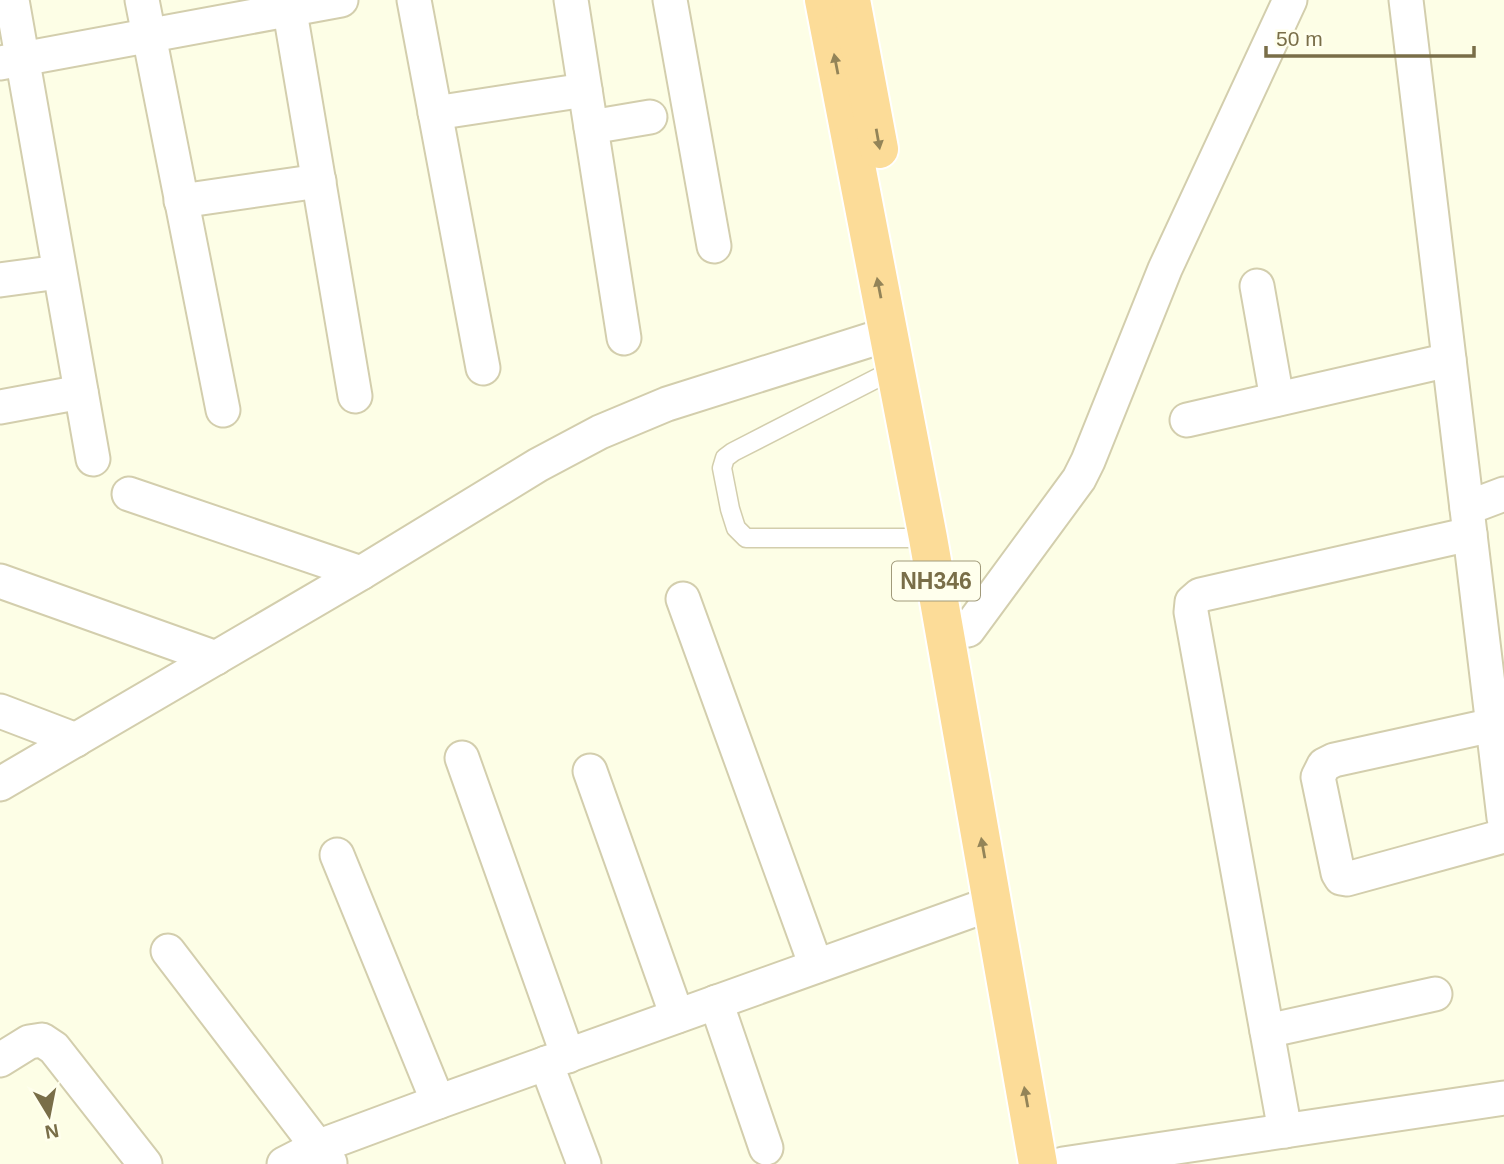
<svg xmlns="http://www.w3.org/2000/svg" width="1504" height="1164" font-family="Arial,sans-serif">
<rect width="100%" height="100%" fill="#fdfee6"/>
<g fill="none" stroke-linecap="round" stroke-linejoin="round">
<defs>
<path id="lane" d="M895,369L733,452L725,458L722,468L730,509L736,528L746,538H928"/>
<g id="street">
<path d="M12,0L93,459"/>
<path d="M142,0L223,410"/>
<path d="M288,0L355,396"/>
<path d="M414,0L483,368"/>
<path d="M571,0L624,338"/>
<path d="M670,0L714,246"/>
<path d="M1406,0L1504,818"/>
<path d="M0,63L341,0"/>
<path d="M435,113L585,90"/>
<path d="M591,127L650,117"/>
<path d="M181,201L319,181"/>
<path d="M0,280L59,272"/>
<path d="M1257,286L1277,399"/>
<path d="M0,407L81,392"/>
<path d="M1187,420L1449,360"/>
<path d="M129,494L361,573"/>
<path d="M1467,508L1504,494"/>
<path d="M0,581L216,658"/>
<path d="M683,599L816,966"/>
<path d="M968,630L1079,479L1088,461L1165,269L1290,0"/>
<path d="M0,711L76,740"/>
<path d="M1493,725L1334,760L1324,765L1318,777L1338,873L1341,878L1347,879L1504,836"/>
<path d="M462,758L568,1056"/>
<path d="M590,771L677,1016"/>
<path d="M0,784L361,573L538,465L600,432L667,404L889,334"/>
<path d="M337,855L438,1102"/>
<path d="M168,951L330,1163"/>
<path d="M716,1002L766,1148"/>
<path d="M1267,1031L1435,994"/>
<path d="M0,1060L29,1042L42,1040L54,1048L145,1164"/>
<path d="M546,1063L584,1164"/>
<path d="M1285,1131L1191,612L1192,602L1200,595L1470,534"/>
<path d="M284,1164L317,1147L438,1102L993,903"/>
<path d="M1063,1164L1504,1098"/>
</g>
<g id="highway">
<path d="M824,0L928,538L1038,1164"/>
<path d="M851,0L879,149"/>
</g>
</defs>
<!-- lane casing -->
<use href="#lane" stroke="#d3cead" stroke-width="21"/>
<!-- street casing -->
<use href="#street" stroke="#d3cead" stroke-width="37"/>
<!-- highway casing -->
<use href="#highway" stroke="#fff" stroke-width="42"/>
<!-- lane -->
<use href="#lane" stroke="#fff" stroke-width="18"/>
<!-- street -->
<use href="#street" stroke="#fff" stroke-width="33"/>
<!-- highway -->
<use href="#highway" stroke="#fcdc98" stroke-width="38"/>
</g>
<!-- one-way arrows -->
<defs><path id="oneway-solid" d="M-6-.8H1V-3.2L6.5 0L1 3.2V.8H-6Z" transform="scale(1.75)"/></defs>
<g fill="#938458">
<use href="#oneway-solid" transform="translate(836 64) rotate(-101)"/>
<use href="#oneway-solid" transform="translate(878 139) rotate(80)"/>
<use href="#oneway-solid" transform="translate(879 288) rotate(-101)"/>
<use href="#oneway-solid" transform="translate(983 848) rotate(-100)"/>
<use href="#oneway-solid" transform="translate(1026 1097) rotate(-100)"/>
</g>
<g text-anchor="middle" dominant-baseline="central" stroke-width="5" stroke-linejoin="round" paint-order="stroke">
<!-- shield labels -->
<rect fill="#ffffed" stroke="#a19a7a" stroke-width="2" x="892" y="561.5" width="88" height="39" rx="5"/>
<g font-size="23" font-weight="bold" fill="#796e48">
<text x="936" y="581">NH346</text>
</g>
</g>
<!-- north arrow -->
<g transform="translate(49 1115) rotate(170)" stroke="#ffffed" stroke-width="5" paint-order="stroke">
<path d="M0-5L12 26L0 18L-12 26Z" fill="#796e48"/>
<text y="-10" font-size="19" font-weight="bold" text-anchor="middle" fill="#796e48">N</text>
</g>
<!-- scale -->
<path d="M1266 46v10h208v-10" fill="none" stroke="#796e48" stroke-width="3.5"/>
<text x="1276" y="46" font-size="21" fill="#796e48" stroke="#ffffed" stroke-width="5" paint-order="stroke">50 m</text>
</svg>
